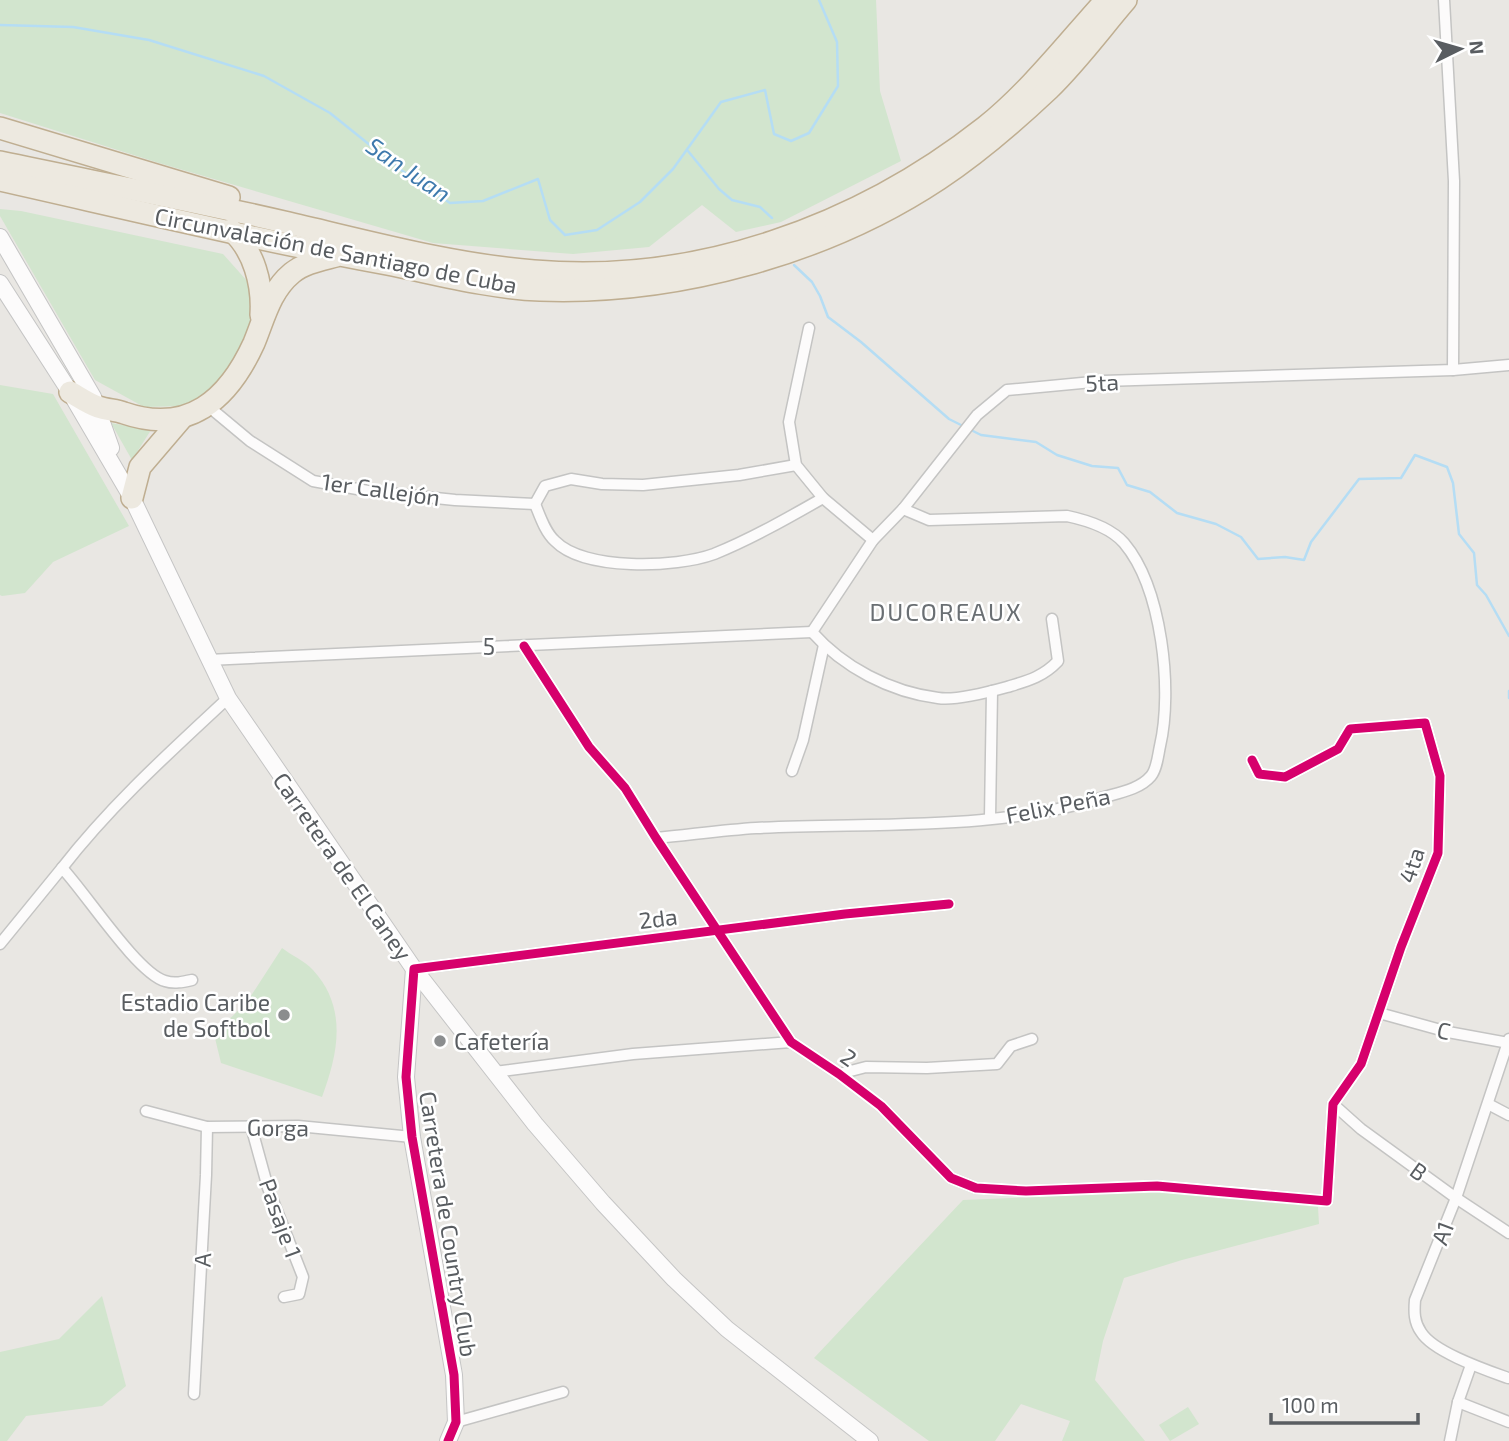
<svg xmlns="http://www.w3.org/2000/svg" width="1509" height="1441" font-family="'Exo 2',sans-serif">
<rect width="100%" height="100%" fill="#e9e7e3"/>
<!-- green -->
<g fill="#d2e5ce">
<path d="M0,0H876L880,91L901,161L781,222L736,232L702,205L649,247L573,254L433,243L159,163L0,113Z"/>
<path d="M0,209L21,211L223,254L248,282L255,319L244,351L217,386L187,406L144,407L95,380L0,216Z"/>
<path d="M0,385L53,394L129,526L53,562L25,593L2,596L0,595Z"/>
<path d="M111,423L151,430L132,460Z"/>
<path d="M282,948C291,955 305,961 313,970C348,1008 338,1054 322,1097L221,1063L214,1034L247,1002Z"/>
<path d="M1157,1192L1318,1207L1319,1224L1182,1260L1124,1278L1103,1341L1095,1380L1145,1441H1062L1070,1421L1021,1404L995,1441H929L814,1358L963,1200Z"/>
<path d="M102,1296L126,1386L102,1406L26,1416L7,1441H0V1352L59,1339Z"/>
<path d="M1188,1407L1199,1424L1170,1441L1159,1425Z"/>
</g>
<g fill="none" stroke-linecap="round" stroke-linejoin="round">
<!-- stream -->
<g stroke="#b5ddf4" stroke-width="2.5">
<path d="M0,25L73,27L149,40L264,76L330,113L401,170L450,203L483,201L538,179L550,220L565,235L597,230L640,202L673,169L721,102L765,90L774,134L791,141L809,133L838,86L837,42L819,0"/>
<path d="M688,151L719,189L732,200L760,207L772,218"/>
<path d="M794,265L812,282L820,296L828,317L861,342L949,419L965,427"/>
<path d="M971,430L981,435L1036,442L1057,455L1092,466L1118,468L1127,485L1150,492L1177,513L1216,524L1241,537L1258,559L1285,557L1304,560L1311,542L1359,479L1401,478L1415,455L1447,467L1453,483L1459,534L1474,553L1477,585L1486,595L1509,636"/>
<path d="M1509,691V698"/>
</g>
<defs>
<g id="street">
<path d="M1444,0L1454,181L1453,370"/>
<path d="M809,328L789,422L796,465L823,498L873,540"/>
<path d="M208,406L250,441L313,481L368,491L455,500L535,504"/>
<path d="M535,504C540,516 545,532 555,541C584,571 676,568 714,554C751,539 788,518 823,498"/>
<path d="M535,504L545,486L571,479L602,484L643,485L739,475L796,465"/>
<path d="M812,632L873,540L903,509L977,415L1007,390L1103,381L1453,370L1509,365"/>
<path d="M812,632C843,667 890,692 938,698C956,701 989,692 1007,687C1027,681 1043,677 1058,661L1052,619"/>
<path d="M524,646L589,747L625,788L656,838L791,1042L839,1074L881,1106L951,1178L976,1188L1026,1191L1157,1186L1327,1201L1333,1104L1361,1064L1401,947L1438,853L1440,776L1425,723L1350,729L1338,749L1285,777L1259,774L1252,760"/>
<path d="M208,660C410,649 611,641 812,632"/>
<path d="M792,771L803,740L824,645"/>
<path d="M990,818L992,691"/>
<path d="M656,838C689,835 723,830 756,828C873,822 996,832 1108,796C1123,792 1141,788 1151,776C1157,769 1158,755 1160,746C1173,690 1162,588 1124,543C1111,528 1086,520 1067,516L929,520L903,509"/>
<path d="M62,868C111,805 170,752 228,698"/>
<path d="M0,944L62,868C85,892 137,973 165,981C174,984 183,982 192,980"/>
<path d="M414,969L845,914L949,904"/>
<path d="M1379,1013L1448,1032L1509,1043"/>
<path d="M495,1072L633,1054L791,1042"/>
<path d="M839,1074L866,1067L927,1068L997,1064L1011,1046L1032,1039"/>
<path d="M1333,1104L1361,1129L1456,1198L1509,1233"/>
<path d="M1488,1104L1509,1115"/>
<path d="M146,1111L207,1127L298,1126L412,1137"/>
<path d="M251,1126L268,1188L303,1277L299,1294L284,1297"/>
<path d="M1508,1378C1486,1370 1433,1352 1421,1332C1414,1322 1414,1312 1415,1300L1456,1198L1509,1039"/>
<path d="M194,1394L206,1175L207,1127"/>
<path d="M1458,1402L1509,1422"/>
<path d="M456,1422L563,1392"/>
<path d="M1450,1441L1458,1402L1471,1365"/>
</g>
<g id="secondary">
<path d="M0,237L93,397L111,448"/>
<path d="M0,283L70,392L132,498L228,698L414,969L535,1124L603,1203L674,1279L727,1329L870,1441"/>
<path d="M414,969L406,1077L412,1137L454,1375L456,1422L448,1441"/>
</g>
<g id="highway">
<path d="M0,128L229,197"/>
<path d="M0,162C95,182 190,200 284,222C367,241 449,264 534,271C696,285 858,227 985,127C1030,91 1067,43 1106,0"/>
<path d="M0,180C129,209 257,240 387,264C437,274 489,288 540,290C675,295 826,254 939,179C978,153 1015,121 1049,89C1077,62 1101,29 1126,0"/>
<path d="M231,230C254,250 263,285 261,315"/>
<path d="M70,392C79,397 89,404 98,407C107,410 116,410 124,413C188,435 228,400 254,343C264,319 270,291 292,273C304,263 321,260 336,256"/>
<path d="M132,498L140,467L181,419"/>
</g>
</defs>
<!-- street casing -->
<use href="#street" stroke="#c4c4c3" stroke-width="13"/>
<!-- secondary casing -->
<use href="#secondary" stroke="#c5c5c5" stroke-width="18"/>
<!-- highway casing -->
<use href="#highway" stroke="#bfae91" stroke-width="24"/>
<!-- street -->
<use href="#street" stroke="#fcfbfb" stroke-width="10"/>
<!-- secondary -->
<use href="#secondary" stroke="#fcfbfb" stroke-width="16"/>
<!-- highway -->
<use href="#highway" stroke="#ede9e0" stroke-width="21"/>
<defs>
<g id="cycleway">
<path d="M524,646L589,747L625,788L656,838L791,1042L839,1074L881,1106L951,1178L976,1188L1026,1191L1157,1186L1327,1201L1333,1104L1361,1064L1401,947L1438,853L1440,776L1425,723L1350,729L1338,749L1285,777L1259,774L1252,760"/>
<path d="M448,1441L456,1422L454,1375L412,1137L406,1077L414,969L845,914L949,904"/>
</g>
</defs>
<!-- cycleway casing -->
<use href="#cycleway" stroke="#fff" stroke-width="13"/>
<!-- cycleway -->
<use href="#cycleway" stroke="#d6006c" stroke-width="9"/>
</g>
<!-- markers -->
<g fill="#8b8d8e" stroke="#fff" stroke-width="2.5">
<circle cx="284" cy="1015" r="7"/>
<circle cx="440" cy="1041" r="7"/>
</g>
<g text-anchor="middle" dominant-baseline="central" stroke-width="5" stroke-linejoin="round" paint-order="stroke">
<!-- street labels -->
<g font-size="23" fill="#595d61" stroke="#fff">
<text transform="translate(336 250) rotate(11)">Circunvalación de Santiago de Cuba</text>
<text transform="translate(1102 382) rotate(-3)">5ta</text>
<text transform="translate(381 489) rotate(8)">1er Callejón</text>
<text x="489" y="646">5</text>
<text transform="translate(1058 805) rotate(-11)">Felix Peña</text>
<text transform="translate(1411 865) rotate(-72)">4ta</text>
<text transform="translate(343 866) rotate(55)">Carretera de El Caney</text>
<text transform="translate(658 918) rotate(-7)">2da</text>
<text transform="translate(1444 1030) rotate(13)">C</text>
<text transform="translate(849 1057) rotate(36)">2</text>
<text transform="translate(278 1127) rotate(1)">Gorga</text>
<text transform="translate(1419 1171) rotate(36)">B</text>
<text transform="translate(281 1218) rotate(70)">Pasaje 1</text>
<text transform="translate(449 1224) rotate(81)">Carretera de Country Club</text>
<text transform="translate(1442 1233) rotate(-69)">A1</text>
<text transform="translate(202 1260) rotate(-87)">A</text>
</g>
<!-- poi labels -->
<g font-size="23" fill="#595d61" stroke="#fff" text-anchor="end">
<text x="270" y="1002">Estadio Caribe<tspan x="270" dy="26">de Softbol</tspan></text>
<text x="454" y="1041" text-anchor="start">Cafetería</text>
</g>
<!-- water labels -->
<g font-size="24" font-style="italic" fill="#3e7aad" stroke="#fff">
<text transform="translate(409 169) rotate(34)">San Juan</text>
</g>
<!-- neighbourhood labels -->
<g font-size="24" letter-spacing="2" fill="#6a6f73" stroke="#fff">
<text x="946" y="611">DUCOREAUX</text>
</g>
</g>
<!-- north arrow -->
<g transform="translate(1460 49) rotate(85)" stroke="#ffffff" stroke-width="5" paint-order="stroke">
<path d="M0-5L12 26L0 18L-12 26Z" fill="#595d61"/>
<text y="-10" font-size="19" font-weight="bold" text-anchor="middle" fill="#595d61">N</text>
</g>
<!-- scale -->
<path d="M1271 1413v10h147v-10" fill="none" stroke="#595d61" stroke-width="3.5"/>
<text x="1282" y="1413" font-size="21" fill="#595d61" stroke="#ffffff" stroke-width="5" paint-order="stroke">100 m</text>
</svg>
